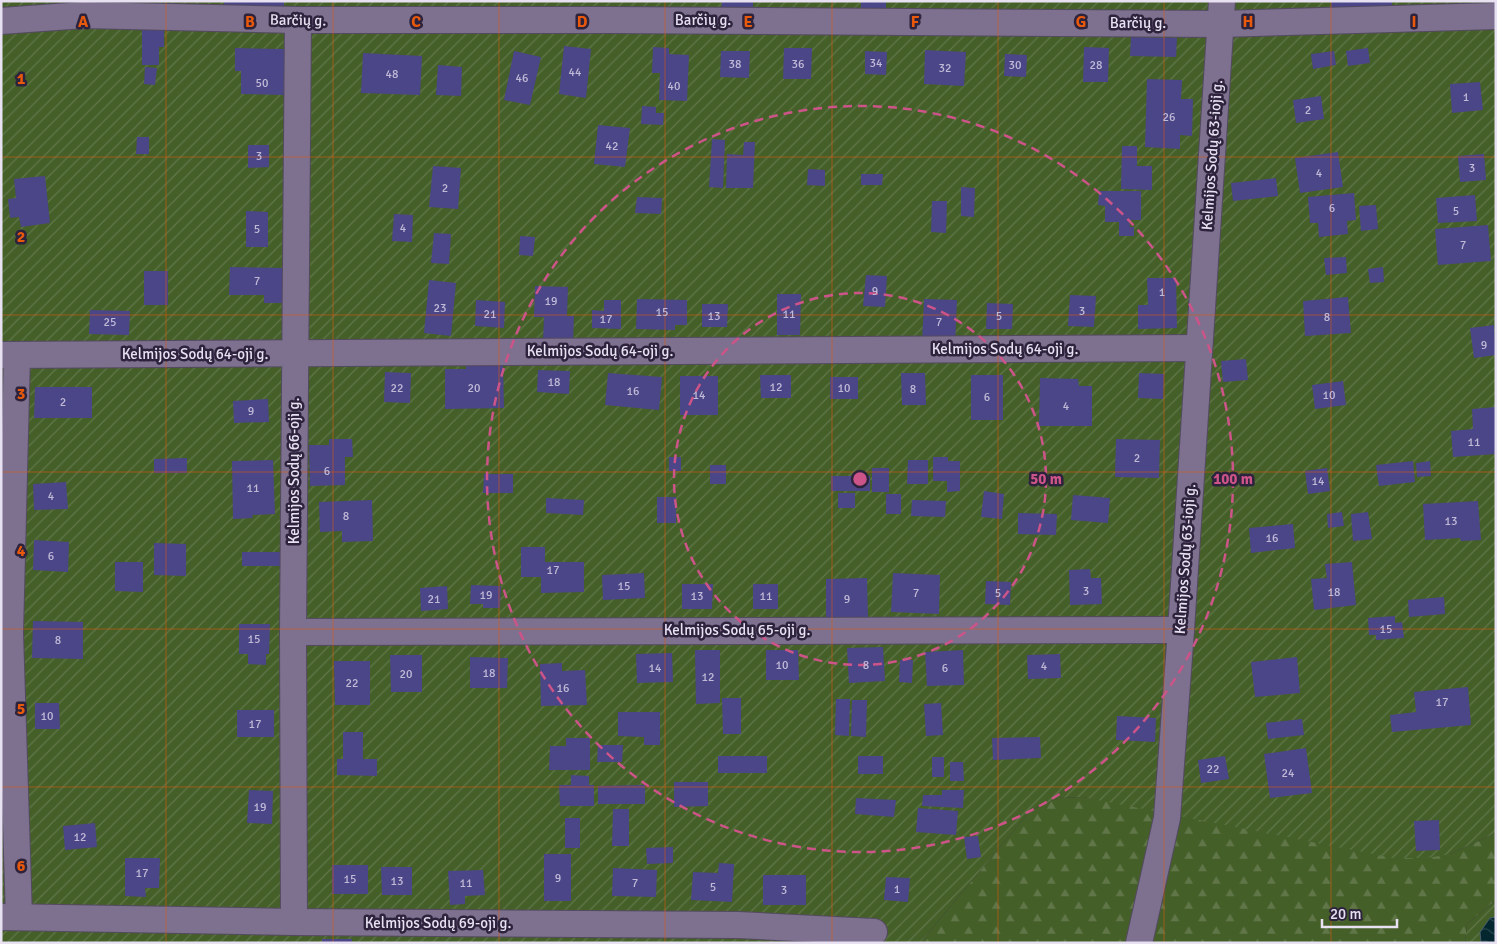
<svg xmlns="http://www.w3.org/2000/svg" width="1497" height="944" font-family="Signika,sans-serif">
<defs>
<pattern id="forest-firs" width="22" height="20" patternUnits="userSpaceOnUse" patternTransform="scale(1.25)"><rect width="22" height="20" fill="#455f29"/><path d="M5 1l3.5 6h-7zM16 11l3.5 6h-7z" fill="#607648"/></pattern>
<pattern id="garden-furrows" width="10" height="10" patternUnits="userSpaceOnUse" patternTransform="scale(1.25)"><rect width="10" height="10" fill="#455f29"/><path d="M-1 1l2-2M0 10L10 0M9 11l2-2" fill="none" stroke="#607648"/></pattern>
<pattern id="water-waves" width="16" height="10" patternUnits="userSpaceOnUse" patternTransform="scale(1.25)"><rect width="16" height="10" fill="#04272f"/><path d="M0 5q4-4 8 0t8 0" fill="none" stroke="#29464e"/></pattern>
</defs>
<rect width="100%" height="100%" fill="#382d47"/>
<!-- forest -->
<path fill="url(#forest-firs)" d="M1082,797L1450,854L1496,833V900L1467,924L1465,943H920L1031,810L1058,798Z"/>
<!-- garden -->
<g fill="url(#garden-furrows)">
<path d="M1,1H1496V833L1450,854L1428,858H1393L1082,797L1058,798L1031,810L920,943H1Z"/>
<path d="M1496,900V943H1465L1467,924Z"/>
</g>
<!-- water -->
<path fill="url(#water-waves)" stroke="#485f6a" d="M1496,917V943H1481L1480,932L1490,918Z"/>
<!-- building -->
<g fill="#4b4687">
<path d="M224,1H284V8L224,5Z"/>
<path d="M722,1H753V11L721,10Z"/>
<path d="M861,1H886V12L861,11Z"/>
<path d="M1331,1H1392V9L1331,8Z"/>
<path d="M142,30H164V47H159V65H142Z"/>
<path d="M1131,37L1177,38L1176,57L1130,56Z"/>
<path d="M564,46L591,49L586,98L559,94Z"/>
<path d="M653,47L669,48V54L689,55L687,101L659,100L660,73H652Z"/>
<path d="M1084,47L1109,48L1108,82H1083Z"/>
<path d="M235,48L285,49L284,95L241,94V71H235Z"/>
<path d="M784,48H812L811,79H783Z"/>
<path d="M1368,48L1370,63L1348,66L1346,51Z"/>
<path d="M925,50L966,52L964,86L924,84Z"/>
<path d="M514,51L541,57L530,105L504,100Z"/>
<path d="M721,51H750L749,78L720,77Z"/>
<path d="M865,51L887,52L886,75L865,74Z"/>
<path d="M1334,51L1336,65L1313,69L1311,54Z"/>
<path d="M363,53L422,56L420,95L361,93Z"/>
<path d="M1005,54L1027,55L1026,77L1004,76Z"/>
<path d="M438,65L462,67L461,96L436,95Z"/>
<path d="M145,67L157,68L155,85L144,84Z"/>
<path d="M1147,79L1182,80L1181,99H1193L1192,136L1180,135V149L1145,147Z"/>
<path d="M1480,82L1483,110L1452,113L1450,84Z"/>
<path d="M1321,96L1324,119L1296,123L1293,100Z"/>
<path d="M642,106L656,107V113H664L663,125L641,124Z"/>
<path d="M598,125L630,128L625,167L594,164Z"/>
<path d="M137,137H149V154H136Z"/>
<path d="M712,139L725,140L723,188L709,187Z"/>
<path d="M744,142H755L753,188H726L727,154L743,155Z"/>
<path d="M248,145H269V167L248,168Z"/>
<path d="M1122,146H1137V166H1152V190L1121,189Z"/>
<path d="M1338,152L1343,187L1300,193L1295,158Z"/>
<path d="M1484,154L1486,180L1460,182L1458,156Z"/>
<path d="M433,166L461,168L458,209L429,207Z"/>
<path d="M808,169L825,170V186L807,185Z"/>
<path d="M861,174H883L882,185H861Z"/>
<path d="M45,176L50,223L21,227L19,217L10,218L8,199L16,198L14,179Z"/>
<path d="M1276,178L1278,196L1233,201L1231,183Z"/>
<path d="M961,187L975,188L974,217L961,216Z"/>
<path d="M1099,191H1141V220H1129L1130,227H1134V236H1119V222H1105V206L1098,205Z"/>
<path d="M1354,193L1356,220L1347,221L1348,234L1319,237L1318,223H1310L1308,197Z"/>
<path d="M1475,195L1477,221L1438,223L1436,198Z"/>
<path d="M637,197L662,198L661,214L635,213Z"/>
<path d="M932,201H947L946,233L931,232Z"/>
<path d="M1376,205L1378,229L1361,231L1359,206Z"/>
<path d="M246,211L268,212V247H246Z"/>
<path d="M394,214L413,215L412,242L392,241Z"/>
<path d="M1488,225L1491,261L1438,265L1435,229Z"/>
<path d="M434,233L451,234L449,264L431,263Z"/>
<path d="M520,236L535,237L533,256L519,255Z"/>
<path d="M1346,257L1347,273L1326,275L1324,258Z"/>
<path d="M230,267L285,268L284,303H264V295H229Z"/>
<path d="M1383,267L1384,282L1370,283L1368,269Z"/>
<rect x="144" y="271" width="24" height="34"/>
<path d="M866,275L887,276L885,307L863,306Z"/>
<path d="M1147,278H1176L1177,328L1138,329V305H1148Z"/>
<path d="M429,280L456,283L451,336L424,333Z"/>
<path d="M535,286L568,287L567,316H574L573,342L543,341L544,317H534Z"/>
<path d="M777,294H801L800,335H777Z"/>
<path d="M1070,295L1096,296L1094,327L1068,326Z"/>
<path d="M1348,297L1351,333L1305,336L1303,301Z"/>
<path d="M637,299L687,300V325H675V330L636,329Z"/>
<path d="M924,299L957,300L955,346L922,344Z"/>
<path d="M476,300L505,302L504,328L475,326Z"/>
<path d="M604,300H621V329L592,328V310L604,311Z"/>
<path d="M987,303L1013,304L1012,329H986Z"/>
<path d="M702,304H728L727,327H702Z"/>
<path d="M90,310L130,311L129,335L89,334Z"/>
<path d="M1494,325L1496,355L1474,358L1470,328Z"/>
<path d="M1246,359L1248,380L1223,382L1221,361Z"/>
<path d="M503,363L504,408L445,409V369H466V364Z"/>
<path d="M538,370L570,371L569,394L537,392Z"/>
<path d="M385,372L411,373L410,403L384,402Z"/>
<path d="M608,373L662,377L659,410L605,405Z"/>
<path d="M901,373H925L926,405H902Z"/>
<path d="M1139,373L1164,374L1163,399L1138,398Z"/>
<path d="M760,375H791V398H761Z"/>
<rect x="971" y="375" width="32" height="45"/>
<rect x="680" y="376" width="38" height="39"/>
<rect x="830" y="377" width="28" height="22"/>
<path d="M1040,378L1078,379L1079,386H1092V426H1039Z"/>
<path d="M1343,381L1346,405L1315,409L1312,385Z"/>
<path d="M35,387H92V418H34Z"/>
<path d="M268,399L269,422L234,423L233,401Z"/>
<path d="M1496,407V454L1453,457L1451,431L1473,429L1472,409Z"/>
<path d="M329,439H352L353,457H345V485L310,486L309,445H329Z"/>
<path d="M1116,439L1160,440L1159,478L1115,477Z"/>
<rect x="669" y="457" width="12" height="14"/>
<path d="M933,457H948V461H960V491L947,492V481H933Z"/>
<path d="M187,458V473H154V459Z"/>
<path d="M273,460L275,514L252,515L253,518L233,519L232,461Z"/>
<path d="M908,460H928V484H907Z"/>
<path d="M1413,461L1415,482L1379,486L1376,465Z"/>
<path d="M1430,461L1431,476L1417,477L1416,463Z"/>
<rect x="710" y="465" width="16" height="19"/>
<rect x="872" y="468" width="17" height="24"/>
<path d="M1327,468L1330,491L1308,494L1305,471Z"/>
<path d="M484,474H513V493H483Z"/>
<rect x="831" y="476" width="39" height="15"/>
<path d="M66,482L68,509L34,510L33,484Z"/>
<path d="M984,491L1004,494L1002,519L981,517Z"/>
<rect x="838" y="493" width="17" height="15"/>
<rect x="886" y="494" width="15" height="20"/>
<path d="M1073,495L1110,498L1108,523L1071,520Z"/>
<rect x="657" y="497" width="19" height="26"/>
<path d="M546,498L584,500L583,515L546,513Z"/>
<path d="M372,500L373,541L342,542V531L320,532L319,502Z"/>
<path d="M912,500L946,501L945,517L911,516Z"/>
<path d="M1478,501L1481,540L1461,541L1460,538L1425,540L1423,504Z"/>
<path d="M1342,512L1344,526L1328,528L1327,514Z"/>
<path d="M1368,512L1372,539L1353,541L1351,514Z"/>
<path d="M1018,513L1057,514L1056,535L1018,534Z"/>
<path d="M1293,524L1295,548L1251,553L1249,528Z"/>
<path d="M34,540L69,542L68,572L33,570Z"/>
<path d="M154,543L186,544V576L154,575Z"/>
<path d="M521,547H545V562H584V592L541,593V577H521Z"/>
<rect x="242" y="552" width="40" height="14"/>
<path d="M115,562H143V592L115,591Z"/>
<path d="M1352,562L1356,605L1314,610L1311,579L1327,578L1325,564Z"/>
<path d="M1090,569L1091,578H1101L1102,604L1070,605L1069,570Z"/>
<path d="M644,573L645,598L603,600L602,575Z"/>
<path d="M893,573L940,575L939,614L891,612Z"/>
<path d="M867,578L868,618L826,619V579Z"/>
<path d="M986,581L1011,582L1010,605L985,604Z"/>
<path d="M682,584H713L712,609H682Z"/>
<rect x="753" y="584" width="25" height="25"/>
<path d="M471,585L501,586L500,608H483V604H470Z"/>
<path d="M447,586L448,609L421,611L420,588Z"/>
<path d="M1444,597L1445,614L1409,617L1408,600Z"/>
<path d="M1395,616V623L1402,622L1404,638L1376,640V635H1369L1368,618Z"/>
<path d="M33,621L83,622V659L32,658Z"/>
<path d="M239,624H270L269,654H266V665L248,664V654H239Z"/>
<path d="M883,647L885,681L849,683L847,648Z"/>
<path d="M695,650H720V703L696,704Z"/>
<path d="M766,650H798L799,680H766Z"/>
<path d="M963,650L964,685L927,686L925,652Z"/>
<path d="M672,653L673,682L637,683L636,654Z"/>
<path d="M1060,654L1061,678L1028,679L1027,655Z"/>
<path d="M390,655H422V692H391Z"/>
<path d="M470,657L508,658L507,688H470Z"/>
<path d="M1297,657L1300,693L1255,697L1251,662Z"/>
<path d="M900,660H913L912,683L899,682Z"/>
<path d="M334,661H370V705H335Z"/>
<path d="M562,663V671L585,670L587,705L541,706L540,664Z"/>
<path d="M1468,687L1471,725L1392,732L1390,715L1416,712L1414,692Z"/>
<path d="M722,698H741V734H723Z"/>
<path d="M836,699H850L849,736L835,735Z"/>
<path d="M852,700H867L866,737L851,736Z"/>
<path d="M35,703H59L60,729H35Z"/>
<path d="M941,703L943,735L926,736L924,704Z"/>
<rect x="237" y="710" width="37" height="27"/>
<path d="M618,712H660V745H644V737L618,736Z"/>
<path d="M1117,716L1156,718L1155,742L1116,740Z"/>
<path d="M1302,719L1304,735L1268,739L1266,723Z"/>
<path d="M343,732H363V759H377V776L337,775V759H343Z"/>
<path d="M1040,737L1041,758L993,760L992,738Z"/>
<path d="M566,738H590V770H549L550,746H566Z"/>
<path d="M598,745H623L622,762H597Z"/>
<path d="M1306,748L1312,793L1270,798L1264,754Z"/>
<rect x="718" y="756" width="49" height="17"/>
<rect x="858" y="756" width="25" height="18"/>
<path d="M1225,756L1229,779L1201,783L1198,760Z"/>
<rect x="932" y="757" width="12" height="20"/>
<path d="M950,762H963L964,781H950Z"/>
<path d="M571,775L589,776V785H594V806H560L559,785H571Z"/>
<path d="M674,782H708V806L674,807Z"/>
<path d="M645,785V804H598V786Z"/>
<path d="M249,790L273,791L272,824L247,823Z"/>
<path d="M942,790H964L963,808L922,806L923,795H942Z"/>
<path d="M856,798L896,800L894,817L855,814Z"/>
<path d="M918,808L958,811L956,835L916,832Z"/>
<path d="M613,809H629V846H612Z"/>
<rect x="565" y="818" width="15" height="30"/>
<path d="M1439,820L1440,850L1416,851L1414,821Z"/>
<path d="M95,823L97,847L65,850L63,826Z"/>
<path d="M978,836L981,857L967,859L964,837Z"/>
<path d="M673,847V863L647,864L646,848Z"/>
<rect x="544" y="854" width="27" height="47"/>
<path d="M125,858H160L159,888H145L146,897L125,896Z"/>
<path d="M719,863L734,864L732,902L691,900L693,872L718,873Z"/>
<rect x="332" y="865" width="36" height="29"/>
<path d="M381,867H412V895H382Z"/>
<path d="M613,868L657,870L656,897L612,896Z"/>
<path d="M483,870L485,895L465,896V904L450,905L448,871Z"/>
<rect x="763" y="875" width="43" height="30"/>
<path d="M886,877L910,878L908,902L884,900Z"/>
<rect x="322" y="939" width="30" height="4"/>
</g>
<g fill="none" stroke-linecap="round" stroke-linejoin="round">
<defs>
<g id="minor">
<path d="M1,21L84,15L298,20H609L1221,24L1496,16"/>
<path d="M1,355L1198,348"/>
<path d="M17,355L10,633L19,917"/>
<path d="M293,632L1181,630"/>
<path d="M1,917L294,922L738,925L874,932"/>
<path d="M294,922L293,632L298,20"/>
<path d="M1139,943L1167,818L1181,630L1222,1"/>
</g>
</defs>
<!-- minor casing -->
<use href="#minor" stroke="#544a60" stroke-width="28"/>
<!-- minor -->
<use href="#minor" stroke="#7d718f" stroke-width="26"/>
</g>
<!-- grid -->
<path fill="none" stroke="#e8590c" stroke-width="1" stroke-opacity="0.55" d="M166,1V943M333,1V943M499,1V943M665,1V943M832,1V943M998,1V943M1164,1V943M1331,1V943M1,157H1496M1,315H1496M1,472H1496M1,629H1496M1,787H1496"/>
<!-- distance rings -->
<g fill="none" stroke="#cd5488" stroke-width="2.5" stroke-dasharray="9 6">
<circle cx="860" cy="479" r="186"/>
<circle cx="860" cy="479" r="373"/>
</g>
<g text-anchor="middle" dominant-baseline="central" stroke-width="5" stroke-linejoin="round" paint-order="stroke">
<!-- number labels -->
<g font-size="12" fill="#c0bad7">
<text x="876" y="63">34</text>
<text x="735" y="64">38</text>
<text x="798" y="64">36</text>
<text x="1015" y="65">30</text>
<text x="1096" y="65">28</text>
<text x="945" y="68">32</text>
<text x="575" y="72">44</text>
<text x="392" y="74">48</text>
<text x="522" y="78">46</text>
<text x="262" y="83">50</text>
<text x="674" y="86">40</text>
<text x="1466" y="97">1</text>
<text x="1308" y="110">2</text>
<text x="1169" y="117">26</text>
<text x="612" y="146">42</text>
<text x="259" y="156">3</text>
<text x="1472" y="168">3</text>
<text x="1319" y="173">4</text>
<text x="445" y="188">2</text>
<text x="1332" y="208">6</text>
<text x="1456" y="211">5</text>
<text x="403" y="228">4</text>
<text x="257" y="229">5</text>
<text x="1463" y="245">7</text>
<text x="257" y="281">7</text>
<text x="875" y="291">9</text>
<text x="1162" y="292">1</text>
<text x="551" y="301">19</text>
<text x="440" y="308">23</text>
<text x="1082" y="311">3</text>
<text x="662" y="312">15</text>
<text x="490" y="314">21</text>
<text x="789" y="314">11</text>
<text x="714" y="316">13</text>
<text x="999" y="316">5</text>
<text x="1327" y="317">8</text>
<text x="606" y="319">17</text>
<text x="110" y="322">25</text>
<text x="939" y="322">7</text>
<text x="1484" y="345">9</text>
<text x="554" y="382">18</text>
<text x="776" y="387">12</text>
<text x="397" y="388">22</text>
<text x="474" y="388">20</text>
<text x="844" y="388">10</text>
<text x="913" y="389">8</text>
<text x="633" y="391">16</text>
<text x="699" y="395">14</text>
<text x="1329" y="395">10</text>
<text x="987" y="397">6</text>
<text x="63" y="402">2</text>
<text x="1066" y="406">4</text>
<text x="251" y="411">9</text>
<text x="1474" y="442">11</text>
<text x="1137" y="458">2</text>
<text x="327" y="471">6</text>
<text x="1318" y="481">14</text>
<text x="253" y="488">11</text>
<text x="51" y="496">4</text>
<text x="346" y="516">8</text>
<text x="1451" y="521">13</text>
<text x="1272" y="538">16</text>
<text x="51" y="556">6</text>
<text x="553" y="570">17</text>
<text x="624" y="586">15</text>
<text x="1086" y="591">3</text>
<text x="1334" y="592">18</text>
<text x="916" y="593">7</text>
<text x="998" y="593">5</text>
<text x="486" y="595">19</text>
<text x="697" y="596">13</text>
<text x="766" y="596">11</text>
<text x="434" y="599">21</text>
<text x="847" y="599">9</text>
<text x="1386" y="629">15</text>
<text x="254" y="639">15</text>
<text x="58" y="640">8</text>
<text x="782" y="665">10</text>
<text x="866" y="665">8</text>
<text x="1044" y="666">4</text>
<text x="655" y="668">14</text>
<text x="945" y="668">6</text>
<text x="489" y="673">18</text>
<text x="406" y="674">20</text>
<text x="708" y="677">12</text>
<text x="352" y="683">22</text>
<text x="563" y="688">16</text>
<text x="1442" y="702">17</text>
<text x="47" y="716">10</text>
<text x="255" y="724">17</text>
<text x="1213" y="769">22</text>
<text x="1288" y="773">24</text>
<text x="260" y="807">19</text>
<text x="80" y="837">12</text>
<text x="142" y="873">17</text>
<text x="558" y="878">9</text>
<text x="350" y="879">15</text>
<text x="397" y="881">13</text>
<text x="466" y="883">11</text>
<text x="635" y="883">7</text>
<text x="713" y="887">5</text>
<text x="897" y="889">1</text>
<text x="784" y="890">3</text>
</g>
<!-- street labels -->
<g font-size="15" fill="#e7e1f2" stroke="#2e233d">
<text transform="translate(298 20) rotate(1)">Barčių g.</text>
<text x="703" y="20">Barčių g.</text>
<text x="1138" y="23">Barčių g.</text>
<text transform="translate(1212 155) rotate(-86)">Kelmijos Sodų 63-ioji g.</text>
<text x="1005" y="349">Kelmijos Sodų 64-oji g.</text>
<text x="600" y="351">Kelmijos Sodų 64-oji g.</text>
<text x="195" y="354">Kelmijos Sodų 64-oji g.</text>
<text transform="translate(294 471) rotate(-90)">Kelmijos Sodų 66-oji g.</text>
<text transform="translate(1185 559) rotate(-86)">Kelmijos Sodų 63-ioji g.</text>
<text x="737" y="630">Kelmijos Sodų 65-oji g.</text>
<text x="438" y="923">Kelmijos Sodų 69-oji g.</text>
</g>
</g>
<g font-size="16" text-anchor="middle" font-weight="bold" fill="#e8590c" stroke="#2e233d" stroke-width="5" stroke-linejoin="round" paint-order="stroke">
<text x="83" y="27">A</text>
<text x="250" y="27">B</text>
<text x="416" y="27">C</text>
<text x="582" y="27">D</text>
<text x="748" y="27">E</text>
<text x="915" y="27">F</text>
<text x="1081" y="27">G</text>
<text x="1248" y="27">H</text>
<text x="1414" y="27">I</text>
<text x="21" y="84">1</text>
<text x="21" y="242">2</text>
<text x="21" y="399">3</text>
<text x="21" y="556">4</text>
<text x="21" y="714">5</text>
<text x="21" y="871">6</text>
</g>
<circle cx="860" cy="479" r="8" fill="#cd5488" stroke="#2e233d" stroke-width="2.5"/>
<g font-size="15" text-anchor="middle" font-weight="bold" fill="#cd5488" stroke="#2e233d" stroke-width="5" stroke-linejoin="round" paint-order="stroke">
<text x="1046" y="484">50 m</text>
<text x="1233" y="484">100 m</text>
</g>
<!-- border -->
<rect width="1497" height="944" fill="none" stroke="#e7e1f2" stroke-width="5"/>
<!-- scale -->
<path d="M1322 919v8h75v-8" fill="none" stroke="#e7e1f2" stroke-width="2.5"/>
<text x="1330" y="919" font-size="15" fill="#e7e1f2" stroke="#2e233d" stroke-width="4" paint-order="stroke">20 m</text>
</svg>
